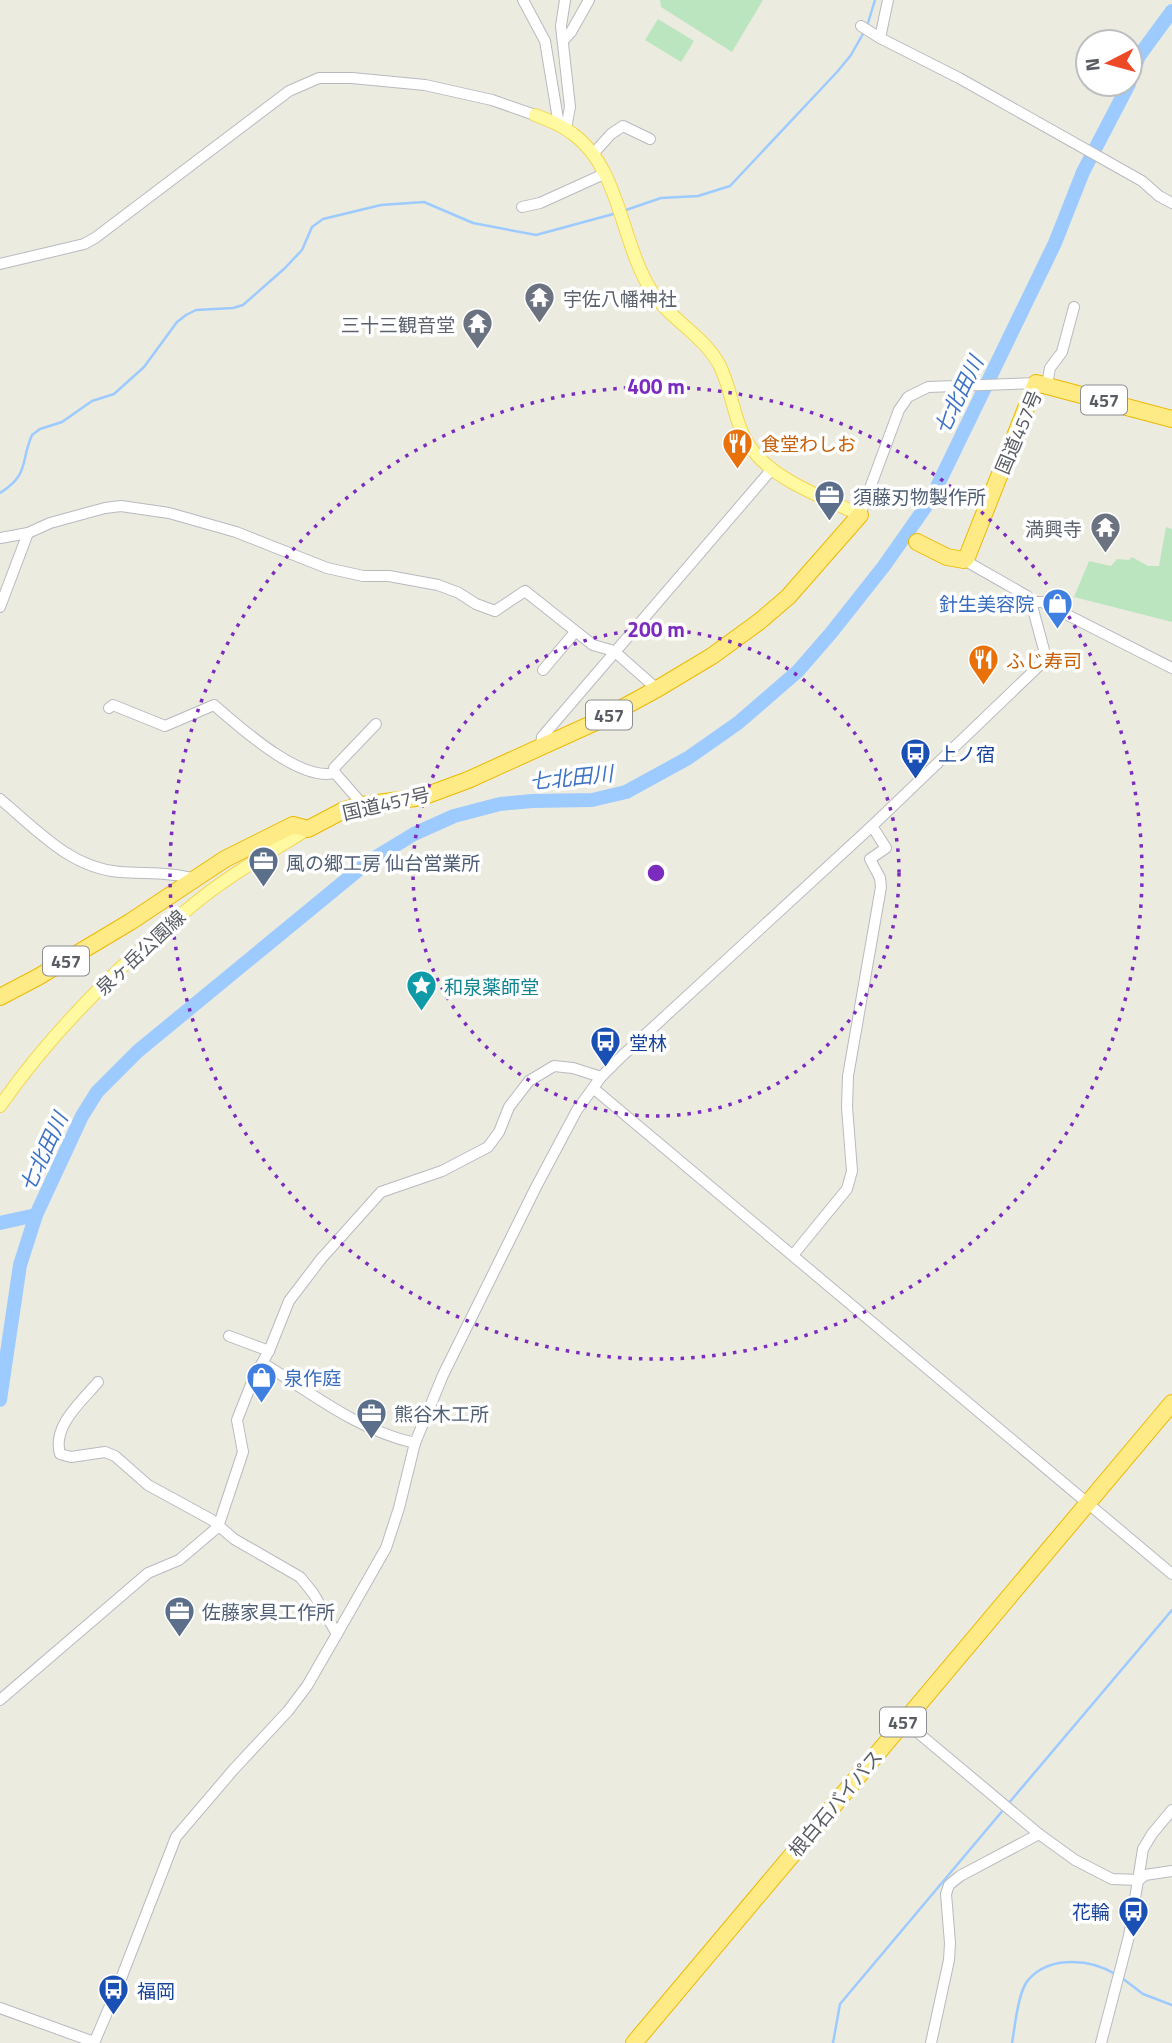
<svg xmlns="http://www.w3.org/2000/svg" width="1172" height="2043" font-family="'Titillium Web','Noto Sans JP',sans-serif">
<rect width="100%" height="100%" fill="#ecebe0"/>
<!-- green -->
<g fill="#bbe5bf">
<path d="M660,0H763L732,52L661,7Z"/>
<path d="M658,19L694,41L681,62L645,40Z"/>
<path d="M1166,527L1172,529V622L1074,597L1089,561L1111,566L1117,559L1129,560L1132,557L1148,566H1159Z"/>
</g>
<g fill="none" stroke-linecap="round" stroke-linejoin="round">
<!-- stream -->
<g stroke="#9dcbff" stroke-width="2.5">
<path d="M867,26L875,0"/>
<path d="M623,211L661,198L698,196L730,186L837,72L851,55L864,32"/>
<path d="M0,493C30,474 20,462 32,435L40,429L62,422L92,401L114,394L144,367L177,322L186,315L196,310L233,308L243,305L285,268L302,250L312,227L323,219L381,205L424,202L473,223L536,235L617,213"/>
<path d="M1008,1804L1172,1610"/>
<path d="M1122,1978L1143,1994L1172,2005"/>
<path d="M833,2043L840,2004L1004,1809"/>
<path d="M1012,2043C1015,2027 1018,1990 1029,1979C1051,1955 1092,1959 1117,1975"/>
</g>
<!-- river -->
<g stroke="#9dcbff" stroke-width="14">
<path d="M1130,81L1139,56L1172,11"/>
<path d="M0,1223L36,1215"/>
<path d="M0,1400L20,1265L36,1215L82,1116L97,1092L138,1051L368,862L414,834L454,816L500,804L532,801L592,800L626,792L688,758L738,723L798,671L831,633L884,566L931,499L1055,243L1083,172L1129,84"/>
</g>
<defs>
<g id="minor">
<path d="M523,0L545,41L559,125"/>
<path d="M565,0L561,26L570,107L566,128"/>
<path d="M861,26L880,38L959,78L1142,181L1159,196L1172,203"/>
<path d="M880,38L888,0"/>
<path d="M563,41L571,32L589,0"/>
<path d="M593,154L611,134L623,126L650,139"/>
<path d="M522,207L540,203L604,174"/>
<path d="M0,264L84,244L95,238L289,91L319,78H352L425,85L492,100L535,115"/>
<path d="M1047,384L1050,368L1062,352L1074,307"/>
<path d="M860,515L899,410L908,397L928,387L1036,383"/>
<path d="M0,538L28,533L50,523L105,508L121,506L169,513L236,532L327,568L363,576H389L438,585L459,593L476,604L495,611L525,591L593,645L614,651L657,689"/>
<path d="M1031,602H1042L1172,668"/>
<path d="M0,607L28,533"/>
<path d="M543,670L575,632"/>
<path d="M109,708L113,705L165,726L214,705C240,727 299,782 335,773"/>
<path d="M541,746L542,737L772,469"/>
<path d="M0,799C36,829 70,868 120,872C146,874 171,872 196,879"/>
<path d="M363,805L335,773L334,768L376,724"/>
<path d="M593,1088L1172,1574"/>
<path d="M793,1255L847,1189L852,1171L847,1107L848,1076L881,887L880,878L870,859L886,848L872,826"/>
<path d="M229,1336L269,1351"/>
<path d="M263,1363C311,1393 359,1431 415,1443"/>
<path d="M98,1382C81,1402 52,1426 60,1454L71,1457L105,1452L115,1456L148,1485L212,1520L234,1539L300,1577L313,1593L337,1634"/>
<path d="M0,1700L148,1573L179,1560L218,1527L243,1452L237,1420L254,1377L269,1351L289,1301L321,1259L381,1192L442,1171L488,1147L499,1132L509,1107L529,1081L554,1066L573,1068L601,1077"/>
<path d="M904,1721L1039,1834L1075,1860L1112,1879L1139,1880L1145,1875L1172,1871"/>
<path d="M0,2008L94,2042"/>
<path d="M94,2043L115,1994L176,1837L234,1769L288,1711L307,1686L337,1634L386,1548L399,1508L415,1443L443,1375L536,1187L577,1110L601,1077L622,1056L872,826L1042,663L1044,650L1031,602L1027,596L964,560"/>
<path d="M931,2043L949,1960L950,1943L946,1894L949,1885L960,1876L1039,1834"/>
<path d="M1101,2043L1129,1936L1143,1849L1152,1834L1172,1810"/>
</g>
<g id="major">
<path d="M535,115C549,120 562,125 573,134C620,168 621,243 651,290C669,319 702,334 719,364C734,393 733,428 755,453C780,483 826,498 860,515"/>
<path d="M0,1106C52,1032 118,966 188,909C224,878 267,854 308,829"/>
</g>
<g id="highway">
<path d="M917,542L947,557L964,560L967,557L1036,383L1172,419"/>
<path d="M0,997L38,977L130,922L225,859L293,825L308,829L344,810L363,805L422,797L468,780L598,721L657,689L712,656L760,621L788,597L860,515"/>
<path d="M634,2043L1172,1403"/>
</g>
</defs>
<!-- minor casing -->
<use href="#minor" stroke="#b8bac0" stroke-width="12"/>
<!-- major casing -->
<use href="#major" stroke="#f4d652" stroke-width="14"/>
<!-- highway casing -->
<use href="#highway" stroke="#ecb900" stroke-width="18"/>
<!-- minor -->
<use href="#minor" stroke="#fff" stroke-width="10"/>
<!-- major -->
<use href="#major" stroke="#fff9a2" stroke-width="12"/>
<!-- highway -->
<use href="#highway" stroke="#ffeb85" stroke-width="16"/>
</g>
<!-- distance rings -->
<g fill="none" stroke="#7b2cbf" stroke-width="3.5" stroke-dasharray="3.5 7">
<circle cx="656" cy="873" r="243"/>
<circle cx="656" cy="873" r="486"/>
</g>
<!-- icons -->
<defs>
<symbol id="temple-pin" viewBox="-11 -11 22 30"><path d="M0 17L-7.5 6A9.5 9.5 0 1 1 7.5 6Z" fill="#6b7280" stroke="#fff"/><path d="M0-6L5-2H3V0L6.5 2.5H4V6H1.5V3h-3V6H-4V2.5H-6.5L-3 0V-2H-5Z" fill="#fff"/></symbol>
<symbol id="restaurant-pin" viewBox="-11 -11 22 30"><path d="M0 17L-7.5 6A9.5 9.5 0 1 1 7.5 6Z" fill="#e8710a" stroke="#fff"/><path d="M-5-6h1v4h1v-4h1v4h1v-4h1v5L-1.5 .5V6h-2V.5L-5-1ZM5-6V6H3V1.5H1.5Q1.5-4 5-6Z" fill="#fff"/></symbol>
<symbol id="office-pin" viewBox="-11 -11 22 30"><path d="M0 17L-7.5 6A9.5 9.5 0 1 1 7.5 6Z" fill="#5c6f8a" stroke="#fff"/><path d="M-6-3h4V-5.5h4V-3h4V5H-6ZM-1-4.5V-3h2v-1.5ZM-6 0V1H6V0Z" fill="#fff"/></symbol>
<symbol id="shop-pin" viewBox="-11 -11 22 30"><path d="M0 17L-7.5 6A9.5 9.5 0 1 1 7.5 6Z" fill="#3f7fe0" stroke="#fff"/><path d="M-5-2.5h2.3a2.7 3.5 0 0 1 5.4 0H5L5.5 6h-11ZM-1.5-2.5h3a1.5 2.3 0 0 0-3 0Z" fill="#fff"/></symbol>
<symbol id="bus-pin" viewBox="-11 -11 22 30"><path d="M0 17L-7.5 6A9.5 9.5 0 1 1 7.5 6Z" fill="#1a4fb4" stroke="#fff"/><path d="M-5-6H5V4H4V6H2V4H-2V6H-4V4H-5ZM-3.5-4V0h7V-4ZM-3.5 1.2v1.5H-2V1.2ZM2 1.2v1.5H3.5V1.2Z" fill="#fff"/></symbol>
<symbol id="sight-pin" viewBox="-11 -11 22 30"><path d="M0 17L-7.5 6A9.5 9.5 0 1 1 7.5 6Z" fill="#0f9aa8" stroke="#fff"/><path d="M0-6L1.8-2.2L6-1.7L2.9 1.2L3.7 5.4L0 3.3L-3.7 5.4L-2.9 1.2L-6-1.7L-1.8-2.2Z" fill="#fff"/></symbol>
</defs>
<g fill-rule="evenodd">
<use href="#temple-pin" x="522" y="280" width="35" height="47"/>
<use href="#temple-pin" x="460" y="306" width="35" height="47"/>
<use href="#restaurant-pin" x="720" y="426" width="35" height="47"/>
<use href="#office-pin" x="812" y="478" width="35" height="47"/>
<use href="#temple-pin" x="1088" y="510" width="35" height="47"/>
<use href="#shop-pin" x="1040" y="586" width="35" height="47"/>
<use href="#restaurant-pin" x="966" y="642" width="35" height="47"/>
<use href="#bus-pin" x="898" y="736" width="35" height="47"/>
<use href="#office-pin" x="246" y="844" width="35" height="47"/>
<use href="#sight-pin" x="404" y="968" width="35" height="47"/>
<use href="#bus-pin" x="588" y="1024" width="35" height="47"/>
<use href="#shop-pin" x="244" y="1360" width="35" height="47"/>
<use href="#office-pin" x="354" y="1396" width="35" height="47"/>
<use href="#office-pin" x="162" y="1594" width="35" height="47"/>
<use href="#bus-pin" x="1116" y="1894" width="35" height="47"/>
<use href="#bus-pin" x="96" y="1972" width="35" height="47"/>
</g>
<g text-anchor="middle" dominant-baseline="central" stroke-width="7" stroke-linejoin="round" paint-order="stroke">
<!-- shield labels -->
<g fill="#fff" stroke="#8b8d91" stroke-width="2">
<rect x="1081" y="385.5" width="46" height="29" rx="5"/>
<rect x="586" y="700.5" width="46" height="29" rx="5"/>
<rect x="43" y="946.5" width="46" height="29" rx="5"/>
<rect x="880" y="1707.5" width="46" height="29" rx="5"/>
</g>
<g font-size="18" font-weight="bold" fill="#595c62">
<text x="1104" y="400">457</text>
<text x="609" y="715">457</text>
<text x="66" y="961">457</text>
<text x="903" y="1722">457</text>
</g>
<!-- worship labels -->
<g font-size="19" fill="#5b616d" stroke="#fff" text-anchor="end">
<text x="563" y="298" text-anchor="start">宇佐八幡神社</text>
<text x="455" y="324">三十三観音堂</text>
<text x="1082" y="528">満興寺</text>
</g>
<!-- street labels -->
<g font-size="19" fill="#595c62" stroke="#fff">
<text transform="translate(1018 432) rotate(-67)">国道457号</text>
<text transform="translate(386 803) rotate(-13)">国道457号</text>
<text transform="translate(140 952) rotate(-43)">泉ヶ岳公園線</text>
<text transform="translate(835 1803) rotate(-50)">根白石バイパス</text>
</g>
<!-- food labels -->
<g font-size="19" fill="#c56008" stroke="#fff" text-anchor="start">
<text x="761" y="443">食堂わしお</text>
<text x="1006" y="660">ふじ寿司</text>
</g>
<!-- service labels -->
<g font-size="19" fill="#4e5e75" stroke="#fff" text-anchor="start">
<text x="853" y="496">須藤刃物製作所</text>
<text x="286" y="862">風の郷工房 仙台営業所</text>
<text x="394" y="1413">熊谷木工所</text>
<text x="202" y="1611">佐藤家具工作所</text>
</g>
<!-- shop labels -->
<g font-size="19" fill="#366cbe" stroke="#fff" text-anchor="end">
<text x="1034" y="603">針生美容院</text>
<text x="284" y="1377" text-anchor="start">泉作庭</text>
</g>
<!-- transit labels -->
<g font-size="19" fill="#164399" stroke="#fff" text-anchor="start">
<text x="938" y="753">上ノ宿</text>
<text x="629" y="1042">堂林</text>
<text x="1110" y="1911" text-anchor="end">花輪</text>
<text x="137" y="1990">福岡</text>
</g>
<!-- culture labels -->
<g font-size="19" fill="#0d838f" stroke="#fff" text-anchor="start">
<text x="444" y="986">和泉薬師堂</text>
</g>
<!-- water labels -->
<g font-size="21" font-style="italic" fill="#3e73c4" stroke="#fff">
<text transform="translate(958 395) rotate(-64)">七北田川</text>
<text transform="translate(571 777) rotate(-6)">七北田川</text>
<text transform="translate(43 1152) rotate(-65)">七北田川</text>
</g>
</g>
<circle cx="656" cy="873" r="10" fill="#7b2cbf" stroke="#fff" stroke-width="3.5"/>
<g font-size="21" text-anchor="middle" font-weight="bold" fill="#7b2cbf" stroke="#fff" stroke-width="7" stroke-linejoin="round" paint-order="stroke">
<text x="656" y="394">400 m</text>
<text x="656" y="637">200 m</text>
</g>
<!-- north arrow -->
<g transform="translate(1109 63) rotate(264)"><circle r="33" fill="#ffffff" stroke="#bdbec0" stroke-width="2"/>
<path d="M0-5L12 26L0 18L-12 26Z" fill="#ec4926"/>
<text y="-10" font-size="19" font-weight="bold" text-anchor="middle" fill="#595c62">N</text>
</g>
</svg>
